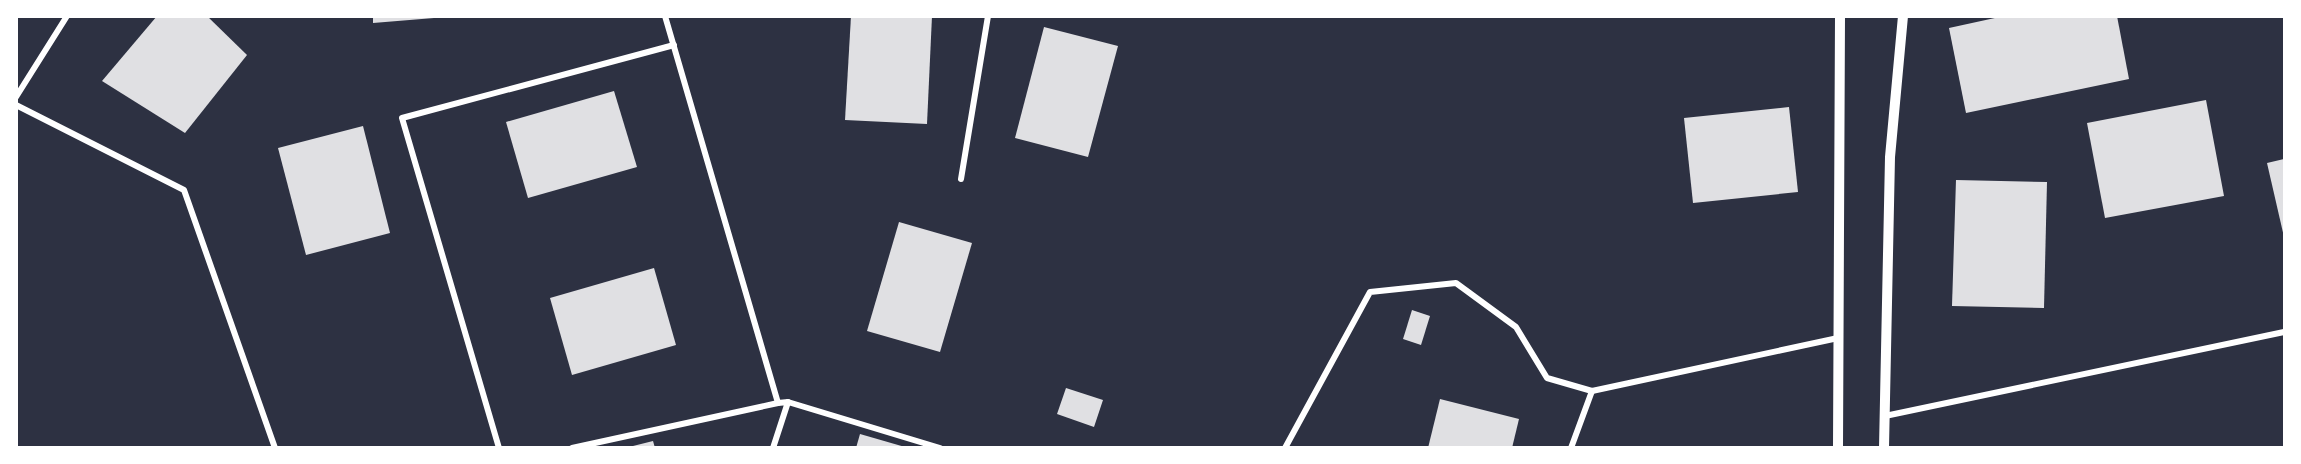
<svg xmlns="http://www.w3.org/2000/svg" width="2301" height="464" font-family="'Roboto Condensed',sans-serif">
<rect width="100%" height="100%" fill="#2d3142"/>
<!-- building -->
<g fill="#e0e0e3">
<path d="M157,16H207L247,55L185,133L102,81Z"/>
<path d="M373,16H434V18L373,23Z"/>
<path d="M851,16H932L927,124L845,120Z"/>
<path d="M2004,16H2117L2129,79L1966,113L1949,28Z"/>
<path d="M1044,27L1118,46L1088,157L1015,138Z"/>
<path d="M614,91L637,167L528,198L506,122Z"/>
<path d="M2206,100L2224,196L2105,218L2087,123Z"/>
<path d="M1789,107L1798,192L1693,203L1684,118Z"/>
<path d="M363,126L390,233L306,255L278,148Z"/>
<path d="M2284,159V237L2267,163Z"/>
<path d="M1956,180L2047,182L2044,308L1952,306Z"/>
<path d="M899,222L972,243L940,352L867,331Z"/>
<path d="M654,268L676,345L572,375L550,298Z"/>
<path d="M1412,310L1430,316L1421,345L1403,339Z"/>
<path d="M1066,388L1103,400L1094,427L1057,414Z"/>
<path d="M1440,399L1519,419L1512,448H1428Z"/>
<path d="M860,434L905,447V448H856Z"/>
<path d="M653,441L655,448H629V447Z"/>
</g>
<g fill="none" stroke-linecap="round" stroke-linejoin="round">
<!-- minor -->
<g stroke="#fff" stroke-width="6">
<path d="M665,16L778,403L788,402L773,448"/>
<path d="M16,97L67,16"/>
<path d="M16,105L184,190L275,448"/>
<path d="M961,179L988,16"/>
<path d="M788,402L940,448"/>
<path d="M1885,416L2284,332"/>
<path d="M499,448L402,118L674,45"/>
<path d="M572,448L778,403"/>
<path d="M1285,448L1370,292L1456,283L1516,327L1547,378L1592,391L1838,338"/>
<path d="M1571,448L1592,391"/>
</g>
<!-- tertiary -->
<g stroke="#fff" stroke-width="10">
<path d="M1838,448L1840,16"/>
<path d="M1884,448L1890,157L1903,16"/>
</g>
</g>
<!-- border -->
<rect width="2301" height="464" fill="none" stroke="#ffffff" stroke-width="36"/>
</svg>
